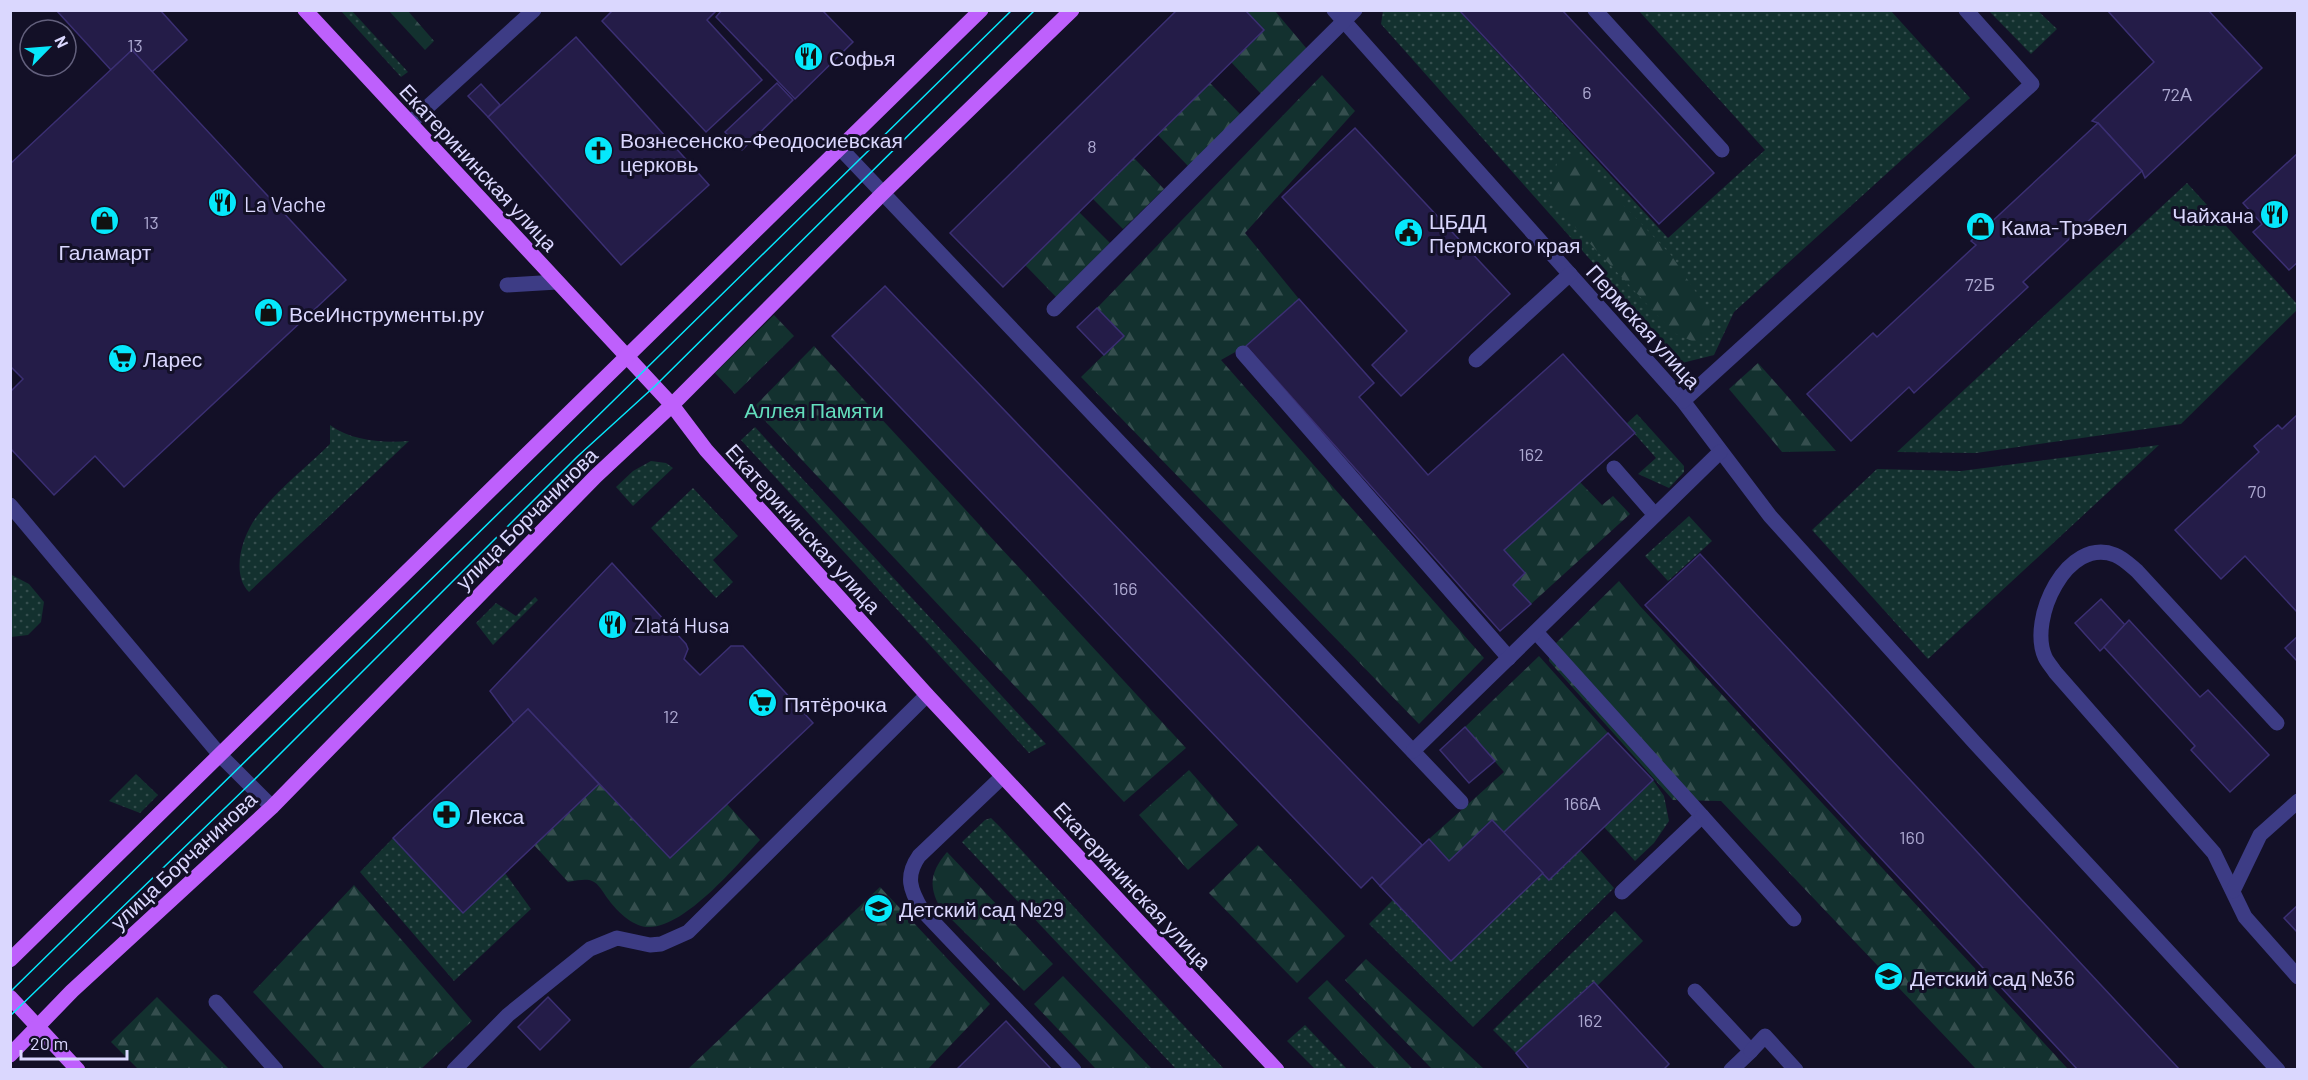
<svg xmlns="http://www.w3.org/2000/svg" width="2308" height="1080" font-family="Barlow,sans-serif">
<defs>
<pattern id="grass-dots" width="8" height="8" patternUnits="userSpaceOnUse" patternTransform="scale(1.5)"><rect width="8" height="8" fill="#13312f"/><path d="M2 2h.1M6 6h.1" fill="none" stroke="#354e4e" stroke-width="1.8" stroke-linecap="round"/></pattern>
<pattern id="forest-firs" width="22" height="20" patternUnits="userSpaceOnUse" patternTransform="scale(1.5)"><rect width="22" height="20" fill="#13312f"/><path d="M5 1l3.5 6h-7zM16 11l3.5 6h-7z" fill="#354e4e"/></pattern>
</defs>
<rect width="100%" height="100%" fill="#131027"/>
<!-- grass -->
<g fill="url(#grass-dots)">
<path d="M341,11H352L408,72L401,77Z"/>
<path d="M1383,11H1459L1668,238L1765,150L1639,11H1891L1970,98L1734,312L1714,355L1682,363L1381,24Z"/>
<path d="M1989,11H2038L2057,29L2031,54Z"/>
<path d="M2187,183L2297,304L2298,309L2181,424L1976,453L1897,452Z"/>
<path d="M1637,414L1684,466V472L1669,488L1638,474L1656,458L1626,424Z"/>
<path d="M330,425C352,441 382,443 409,441L249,592C230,573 243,533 258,515C278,489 307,467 330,444Z"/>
<path d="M755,427L1046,744L1029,753L741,440Z"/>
<path d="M2159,445L1928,659L1812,530L1877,469L1961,471Z"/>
<path d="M651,461L666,463L673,468L633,506L616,487L633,471Z"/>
<path d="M693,488L738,536L713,560L733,582L716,598L651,528Z"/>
<path d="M1689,516L1712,541L1668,581L1645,556Z"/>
<path d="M10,574L29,584L44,602L41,622L28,635L11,637Z"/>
<path d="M535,597L538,600L493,645L476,623L496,603L516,616Z"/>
<path d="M136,774L158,795L140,813L109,801Z"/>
<path d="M1653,780L1664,796L1669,821L1654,843L1635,861L1604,827Z"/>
<path d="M991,818L1000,827L1224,1069H1176L962,842L985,820Z"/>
<path d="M393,838L463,912L505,873L531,909L454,981L360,872Z"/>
<path d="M1580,850L1614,888L1473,1027L1369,924L1393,900L1543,873L1549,880Z"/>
<path d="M1615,911L1643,941L1597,986L1593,982L1516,1053L1493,1030Z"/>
<path d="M1305,1025L1347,1069H1315L1287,1041Z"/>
</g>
<!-- forest -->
<g fill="url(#forest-firs)">
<path d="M389,11H408L434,41L425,50Z"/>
<path d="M1245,11H1275L1307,49L1262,95L1231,62L1264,30Z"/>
<path d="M1322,75L1355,111L1245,233L1299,299L1246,346L1221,360L1484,658L1419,724L1081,377L1123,336L1097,308Z"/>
<path d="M1210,83L1241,115L1188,166L1158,135Z"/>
<path d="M1576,155L1671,255L1710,313L1709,333L1694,342L1674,333L1581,234L1549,195L1557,163Z"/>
<path d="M1134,158L1164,189L1123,229L1093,199Z"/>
<path d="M1079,212L1110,243L1056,297L1025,265Z"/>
<path d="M774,315L794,336L735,394L715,373Z"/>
<path d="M814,346L1186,748L1124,802L753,408Z"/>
<path d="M1758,363L1836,451L1782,452L1729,389Z"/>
<path d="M1580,482L1602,505L1613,496L1630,514L1531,604L1513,585L1525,573L1504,550Z"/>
<path d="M1619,581L1640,606L2068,1069H1976L1721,801L1673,800L1549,661V650Z"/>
<path d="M1539,656L1608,733L1503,833L1449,861L1429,839L1504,772L1465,727Z"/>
<path d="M1189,770L1238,825L1188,870L1139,815Z"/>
<path d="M599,784L670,858L727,804L760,840C736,866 686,926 650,927C635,928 620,914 611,903C595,882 598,876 568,882L534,845Z"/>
<path d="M1258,845L1345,936L1297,983L1209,893Z"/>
<path d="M947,852L1053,964L1024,991L941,909C928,887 930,872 947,852Z"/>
<path d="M354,885L472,1021L421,1069H325L253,992Z"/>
<path d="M880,887L990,1004L928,1069H688Z"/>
<path d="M1366,959L1484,1069H1432L1345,980Z"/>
<path d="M1063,976L1152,1069H1096L1034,1004Z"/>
<path d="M1327,980L1413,1069H1376L1308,998Z"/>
<path d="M157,997L229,1069H138L111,1042Z"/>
</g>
<!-- building -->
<g fill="#241c48" stroke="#3b2f73" stroke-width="1.5">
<path d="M56,10H160L187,40L152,72L132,50L111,70Z"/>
<path d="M613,10H717L707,20L762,80L706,132L602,21Z"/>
<path d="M722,10H822L853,42L795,99L716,17Z"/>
<path d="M1177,10H1245L1264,30L1003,287L950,233Z"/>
<path d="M1459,10H1562L1714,173L1659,224Z"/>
<path d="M2107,10H2208L2262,68L2145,178L2142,171L2098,123L2092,121L2154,62Z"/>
<path d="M576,37L709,185L621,265L488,117Z"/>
<path d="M132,50L346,280L124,487L95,456L54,495L10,448V392L23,379L10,366V164Z"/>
<path d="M777,83L793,100L742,150L725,132Z"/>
<path d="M481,84L500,105L488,117L468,96Z"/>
<path d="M2098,123L2142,171L2023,282L2028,287L1914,393L1909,387L1851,441L1807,394L1873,333L1877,337L1976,245L1971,241Z"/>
<path d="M1355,128L1510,294L1401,396L1372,365L1407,331L1282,197Z"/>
<path d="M2298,153V262L2289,270L2253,232L2262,224L2243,203Z"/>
<path d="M885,286L1422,845L1380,886L1372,877L1361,888L832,336Z"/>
<path d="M1299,299L1374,383L1359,397L1428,475L1563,354L1635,433L1504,550L1525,573L1513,585L1531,604L1500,631L1246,346Z"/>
<path d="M1097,308L1124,336L1104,355L1077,327Z"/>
<path d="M2298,414V613L2245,556L2221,579L2175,530L2259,452L2254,446L2278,425L2282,429Z"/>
<path d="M1700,554L2180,1070H2078L1645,605Z"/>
<path d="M612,563L686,644L688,649L684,659L700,675L731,646H743L813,723L670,858L528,709L514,723L490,691Z"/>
<path d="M2101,599L2126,626L2100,651L2075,623Z"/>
<path d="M2129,620L2200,697L2208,690L2269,755L2230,792L2191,750L2195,746L2104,647Z"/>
<path d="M2298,636V662L2285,648Z"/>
<path d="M528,709L599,784L463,913L393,838Z"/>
<path d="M1465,727L1495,761L1469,783L1440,750Z"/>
<path d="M1608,733L1653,780L1549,880L1503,833Z"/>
<path d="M1492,820L1543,873L1451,961L1380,886L1429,839L1449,861Z"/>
<path d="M2298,905V933L2284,918Z"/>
<path d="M1594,982L1669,1064L1663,1070H1530L1516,1053Z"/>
<path d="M548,997L570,1020L540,1050L518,1027Z"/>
<path d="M1006,1021L1052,1070H956Z"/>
</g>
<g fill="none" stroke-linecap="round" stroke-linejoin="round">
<!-- minor -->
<g stroke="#3d3c85" stroke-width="15">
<path d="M1334,10L1683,401L1770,516L1975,743L2278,1070"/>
<path d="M1595,10L1722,150"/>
<path d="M410,123L534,10"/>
<path d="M840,148L1461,802"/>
<path d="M507,285L557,282"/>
<path d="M1054,309L1355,10"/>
<path d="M1243,353L1509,658"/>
<path d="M1476,360L1570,274"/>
<path d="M1683,401L2032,84L1966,10"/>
<path d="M1614,468L1655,515"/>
<path d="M10,505L220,755L272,807"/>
<path d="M1536,632L1702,816L1622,892"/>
<path d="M2277,723L2137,571C2131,566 2123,558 2115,555C2067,536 2028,619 2045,657C2047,662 2052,667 2055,672L2214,853L2245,917L2298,977"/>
<path d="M1413,751L1720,452"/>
<path d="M1002,777L919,856C905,876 910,890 922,910L1074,1070"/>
<path d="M1702,816L1794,919"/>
<path d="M2233,891L2260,835L2298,801"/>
<path d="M1695,991L1751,1051L1731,1070"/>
<path d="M216,1002L276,1070"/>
<path d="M1751,1051L1765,1036L1796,1070"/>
<path d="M454,1070L508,1015L590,949L617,938L650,945L661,944L688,932L927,695"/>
</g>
<!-- major -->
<g stroke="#be60fc" stroke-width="15">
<path d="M305,10L672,405L706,450L927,695L1277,1070"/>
<path d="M10,960L981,10"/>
<path d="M10,997L78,1070"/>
<path d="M10,1055L72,991L272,807L596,476L672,405L882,194L1072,10"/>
</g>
<!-- tram -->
<g stroke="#06e7fb" stroke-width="1.5">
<path d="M10,992L1012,10"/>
<path d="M10,1016L258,776L578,456L655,386L1035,10"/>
</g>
</g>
<!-- icons -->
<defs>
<symbol id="restaurant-disc" viewBox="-11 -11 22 22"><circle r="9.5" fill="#06e7fb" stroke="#131027"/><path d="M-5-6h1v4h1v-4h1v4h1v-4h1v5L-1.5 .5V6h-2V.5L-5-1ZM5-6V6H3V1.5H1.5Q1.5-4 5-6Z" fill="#111"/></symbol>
<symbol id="church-disc" viewBox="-11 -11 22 22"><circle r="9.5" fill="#06e7fb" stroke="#131027"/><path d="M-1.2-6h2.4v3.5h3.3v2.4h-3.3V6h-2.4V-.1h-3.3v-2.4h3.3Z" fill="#111"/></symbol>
<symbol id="shop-disc" viewBox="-11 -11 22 22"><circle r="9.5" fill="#06e7fb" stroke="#131027"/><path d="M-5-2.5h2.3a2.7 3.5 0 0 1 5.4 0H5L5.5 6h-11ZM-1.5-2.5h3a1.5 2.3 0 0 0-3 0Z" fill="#111"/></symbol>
<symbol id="civic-disc" viewBox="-11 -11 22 22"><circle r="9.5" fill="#06e7fb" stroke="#131027"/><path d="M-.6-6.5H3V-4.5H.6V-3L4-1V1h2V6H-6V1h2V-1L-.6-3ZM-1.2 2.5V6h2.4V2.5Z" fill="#111"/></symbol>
<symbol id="supermarket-disc" viewBox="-11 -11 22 22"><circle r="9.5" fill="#06e7fb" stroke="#131027"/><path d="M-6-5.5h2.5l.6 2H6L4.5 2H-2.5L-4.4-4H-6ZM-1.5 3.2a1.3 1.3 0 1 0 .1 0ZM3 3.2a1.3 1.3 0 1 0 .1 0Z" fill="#111"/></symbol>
<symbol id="pharmacy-disc" viewBox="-11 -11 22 22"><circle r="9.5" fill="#06e7fb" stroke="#131027"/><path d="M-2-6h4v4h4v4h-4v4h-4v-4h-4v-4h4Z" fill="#111"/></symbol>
<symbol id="school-disc" viewBox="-11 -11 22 22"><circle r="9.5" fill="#06e7fb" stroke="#131027"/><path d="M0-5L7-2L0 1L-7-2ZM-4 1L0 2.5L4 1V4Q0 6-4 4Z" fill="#111"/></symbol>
</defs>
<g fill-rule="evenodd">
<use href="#restaurant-disc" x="792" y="40" width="33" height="33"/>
<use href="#church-disc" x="582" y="134" width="33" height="33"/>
<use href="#restaurant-disc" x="206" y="186" width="33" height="33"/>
<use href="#restaurant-disc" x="2258" y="198" width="33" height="33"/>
<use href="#shop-disc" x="88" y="204" width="33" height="33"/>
<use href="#shop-disc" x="1964" y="210" width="33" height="33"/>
<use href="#civic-disc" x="1392" y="216" width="33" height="33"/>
<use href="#shop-disc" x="252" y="296" width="33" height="33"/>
<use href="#supermarket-disc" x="106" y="342" width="33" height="33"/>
<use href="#restaurant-disc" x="596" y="608" width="33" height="33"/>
<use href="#supermarket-disc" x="746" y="686" width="33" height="33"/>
<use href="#pharmacy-disc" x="430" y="798" width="33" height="33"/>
<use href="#school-disc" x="862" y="892" width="33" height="33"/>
<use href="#school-disc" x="1872" y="960" width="33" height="33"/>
</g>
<g text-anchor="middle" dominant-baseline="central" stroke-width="6" stroke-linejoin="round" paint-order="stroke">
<!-- number labels -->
<g font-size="18" fill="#aca8d0">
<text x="135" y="45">13</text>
<text x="1587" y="92">6</text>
<text x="2177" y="94">72А</text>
<text x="1092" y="146">8</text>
<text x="151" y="222">13</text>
<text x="1980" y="284">72Б</text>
<text x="1531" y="454">162</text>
<text x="2257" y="491">70</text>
<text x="1125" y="588">166</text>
<text x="671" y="716">12</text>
<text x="1582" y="803">166А</text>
<text x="1912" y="837">160</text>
<text x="1590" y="1020">162</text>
</g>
<!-- poi labels -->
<g font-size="21" fill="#dad7fe" stroke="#131027" text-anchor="start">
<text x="829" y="57">Софья</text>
<text x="620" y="139">Вознесенско-Феодосиевская<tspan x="620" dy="24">церковь</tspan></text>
<text x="244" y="203">La Vache</text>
<text x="2254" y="214" text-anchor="end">Чайханa</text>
<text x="1429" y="220">ЦБДД<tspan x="1429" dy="24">Пермского края</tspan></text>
<text x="2001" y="226">Кама-Трэвел</text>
<text x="105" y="251" text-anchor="middle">Галамарт</text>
<text x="289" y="313">ВсеИнструменты.ру</text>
<text x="143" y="358">Ларес</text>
<text x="634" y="624">Zlatá Husa</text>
<text x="784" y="703">Пятёрочка</text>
<text x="467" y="815">Лекса</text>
<text x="899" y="908">Детский сад №29</text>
<text x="1910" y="977">Детский сад №36</text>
</g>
<!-- street labels -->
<g font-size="21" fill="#dad7fe" stroke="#131027">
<text transform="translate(479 167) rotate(47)">Екатерининская улица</text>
<text transform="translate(1644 326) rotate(48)">Пермская улица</text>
<text transform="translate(526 518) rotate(-45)">улица Борчанинова</text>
<text transform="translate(804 528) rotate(48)">Екатерининская улица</text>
<text transform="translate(183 860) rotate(-43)">улица Борчанинова</text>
<text transform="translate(1133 885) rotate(47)">Екатерининская улица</text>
</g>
<!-- park labels -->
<g font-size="21" fill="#63debd" stroke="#131027">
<text x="814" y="409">Аллея Памяти</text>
</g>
</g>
<!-- border -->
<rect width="2308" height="1080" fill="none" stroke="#dad7fe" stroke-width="24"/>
<!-- north arrow -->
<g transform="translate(48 48) rotate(65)"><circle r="28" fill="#131027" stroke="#63607d" stroke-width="1.5"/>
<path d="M0-4.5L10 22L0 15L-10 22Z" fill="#06e7fb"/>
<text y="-9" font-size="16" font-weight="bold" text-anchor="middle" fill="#dad7fe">N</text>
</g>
<!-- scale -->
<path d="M21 1050v9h106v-9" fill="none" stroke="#dad7fe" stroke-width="3"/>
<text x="30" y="1050" font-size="18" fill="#dad7fe" stroke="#131027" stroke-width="4.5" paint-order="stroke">20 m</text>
</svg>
